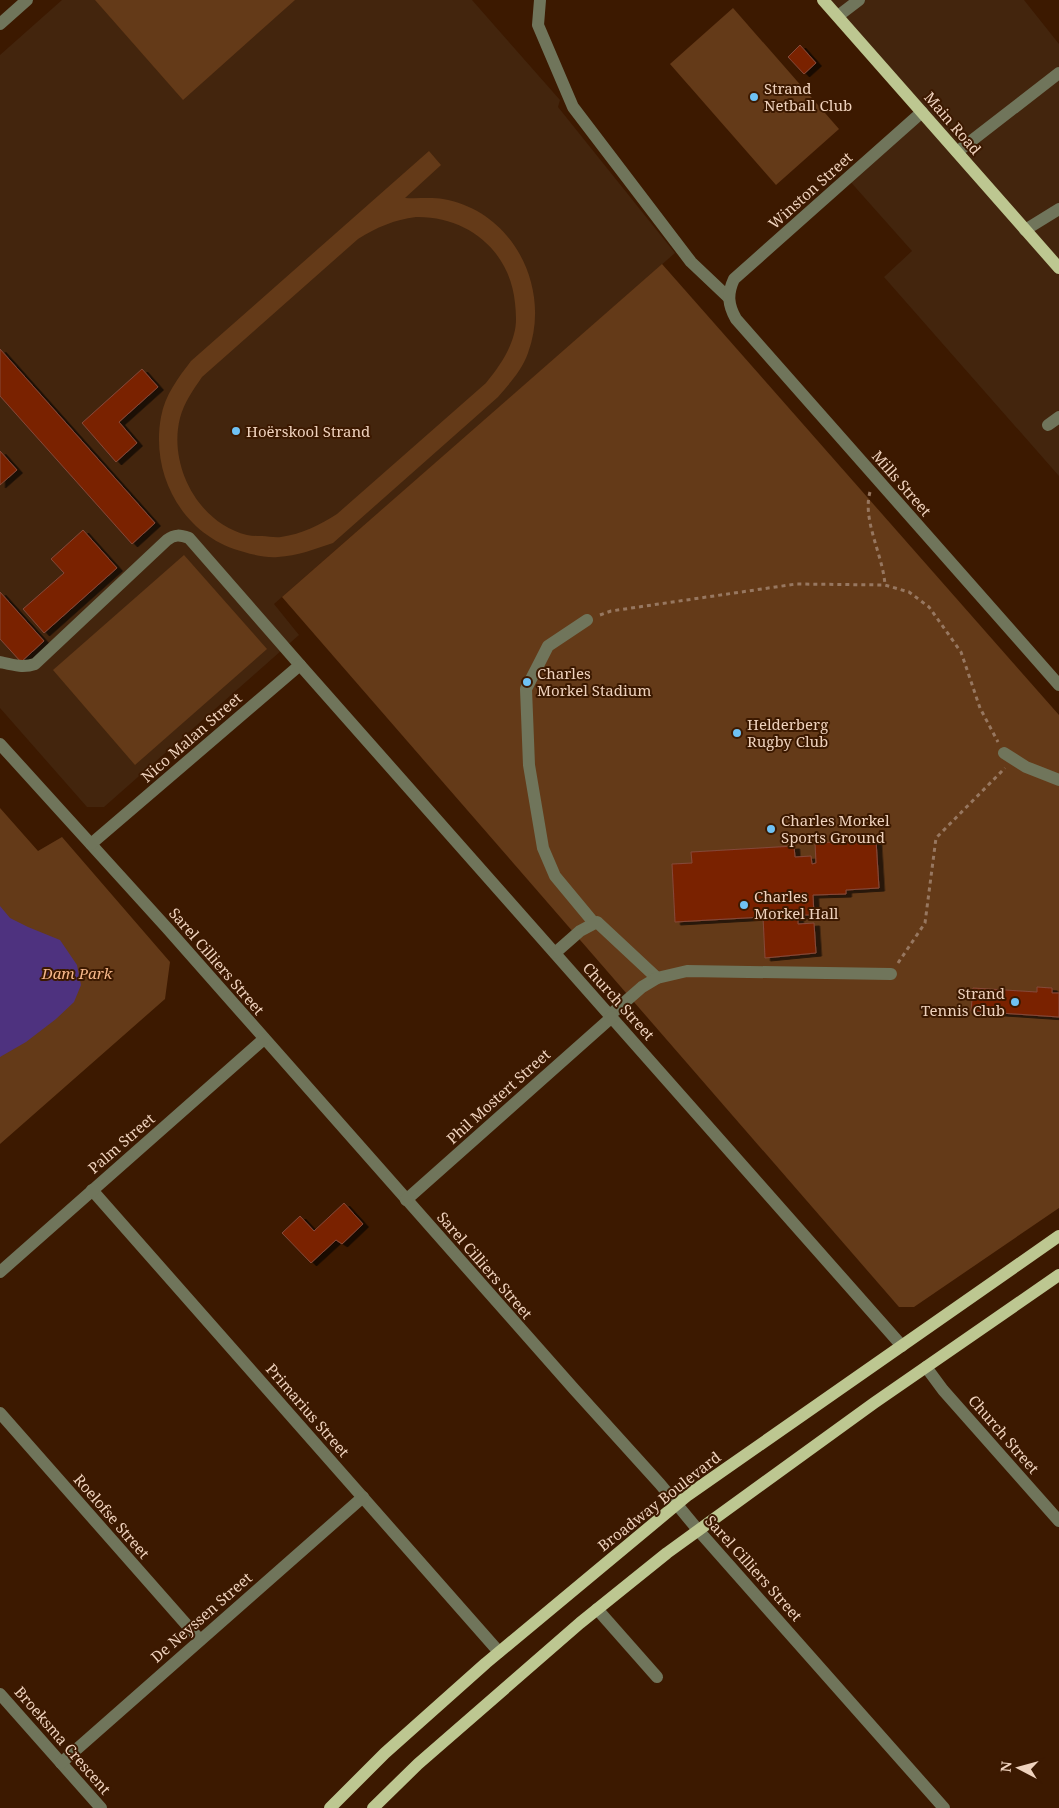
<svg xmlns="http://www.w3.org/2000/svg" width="1059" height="1808" font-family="'Noto Serif',serif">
<defs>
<filter id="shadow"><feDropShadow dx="5.5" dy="3" stdDeviation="0" flood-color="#0009"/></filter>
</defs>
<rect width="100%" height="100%" fill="#3c1900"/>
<!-- built -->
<g fill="#43250d">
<path d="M62,0H472L560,100L558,107L675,253L274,604L299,635L104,807H87L0,708V55Z"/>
<path d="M826,0H1024L1059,44V476L884,277L912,251L848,179L924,111Z"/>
</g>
<!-- green -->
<g fill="#643a18" fill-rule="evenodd">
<path d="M95,0H295L183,100Z"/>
<path d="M733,8L839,129L776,185L670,64Z"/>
<path d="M429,151L441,165L405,198C417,199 431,197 443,199C513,211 552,288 528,353C522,370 510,383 498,397L333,543C315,549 297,556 278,557C267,558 254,555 244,552C184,537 150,476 161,417C165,395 178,378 191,361ZM416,217C468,216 510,251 515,303C516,313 517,324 514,334C509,353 498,368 486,383L337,514C320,525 302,534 281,537C275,538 268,536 262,536C257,536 252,536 247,535C198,523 168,465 180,418C184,403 193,390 202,377L358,239C377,227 394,220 416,217Z"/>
<path d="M662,264L1059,715V1208L914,1307H899L282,597Z"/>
<path d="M184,555L267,649L135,765L53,670Z"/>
<path d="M0,808L38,851L62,837L170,962L165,999L0,1144Z"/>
</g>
<!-- water -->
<path fill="#4e327f" d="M0,906L10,918L28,927L60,940L77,965L81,985L74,1002L56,1019L26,1042L0,1057Z"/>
<!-- building -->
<g fill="#7a2306" stroke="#854938" filter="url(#shadow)">
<path d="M800,45L816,63L804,74L788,57Z"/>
<path d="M0,349L155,523L132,544L0,396Z"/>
<path d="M142,369L158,387L119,422L137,443L116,462L82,423Z"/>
<path d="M0,451L17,470L0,485Z"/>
<path d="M83,530L117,568L44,633L23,609L64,573L51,559Z"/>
<path d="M0,592L44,641L21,662L0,639Z"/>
<path d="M876,840L879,888L846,890V894L813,895L814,915H798V924L814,923L816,953L765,958L763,917L675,922L672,864L692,863L691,852L794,846L795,857L811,856L812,864L816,863L815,843Z"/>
<path d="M1037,987L1052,988V993H1059V1017L971,1011L973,988L1037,992Z"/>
<path d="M344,1203L363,1224L342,1244L336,1240L311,1263L282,1233L300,1216L314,1231Z"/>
</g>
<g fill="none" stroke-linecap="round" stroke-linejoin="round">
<!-- path -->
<g stroke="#977760" stroke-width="3" stroke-dasharray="4 4" stroke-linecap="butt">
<path d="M870,492C862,520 883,555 885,585"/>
<path d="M600,615L611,611L796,584L885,585L909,592L929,607L961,652L980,708L998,742"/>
<path d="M898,963L925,923L936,838L1005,768"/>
</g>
<!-- minor -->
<g stroke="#70755b" stroke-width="12">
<path d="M540,0L538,25L573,107L691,262L729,298"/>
<path d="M838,16L859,0"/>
<path d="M0,24L27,0"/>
<path d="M922,112L734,279C727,294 728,305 736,319L1059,685"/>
<path d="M957,152L1059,73"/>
<path d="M1025,230L1059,209"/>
<path d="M1048,425L1059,417"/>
<path d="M587,620L548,646L526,689L529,765L543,848L555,876L594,923"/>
<path d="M0,662C13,665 23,668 35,664L167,540C175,534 180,535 189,538L300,665"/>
<path d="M0,744L167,928L574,1389L660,1484L698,1530L944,1808"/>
<path d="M1004,753L1026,767L1059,780"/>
<path d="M91,844L300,665L902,1346"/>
<path d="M555,953L580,931L597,922L657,978"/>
<path d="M610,1015L642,987L657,978L687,971L891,974"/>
<path d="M92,1190L499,1652"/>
<path d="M406,1200L612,1017"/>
<path d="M0,1272L264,1039"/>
<path d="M926,1367L943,1390L1059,1521"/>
<path d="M0,1413L200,1640"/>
<path d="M597,1609L657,1677"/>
<path d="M0,1694L101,1808"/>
<path d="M61,1763L363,1497"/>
</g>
<!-- major -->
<g stroke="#bdc791" stroke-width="12">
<path d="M823,0L1059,268"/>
<path d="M330,1808L385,1753L486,1663L688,1495L1059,1236"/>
<path d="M373,1808L418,1764L580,1623L667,1553L874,1403L1059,1275"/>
</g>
</g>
<!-- markers -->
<g fill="#6fc2f4" stroke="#3c1900" stroke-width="2">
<circle cx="754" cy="97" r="5"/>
<circle cx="236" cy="431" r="5"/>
<circle cx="527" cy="682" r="5"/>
<circle cx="737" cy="733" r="5"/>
<circle cx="771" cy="829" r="5"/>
<circle cx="744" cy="905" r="5"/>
<circle cx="1015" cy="1002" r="5"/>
</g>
<g text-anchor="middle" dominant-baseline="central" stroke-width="4" stroke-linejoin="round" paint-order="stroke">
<!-- poi labels -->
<g font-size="15" fill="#efd2bd" stroke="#3c1900" text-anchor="start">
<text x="764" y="88">Strand<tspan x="764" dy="17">Netball Club</tspan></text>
<text x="246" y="431">Hoërskool Strand</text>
<text x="537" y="673">Charles<tspan x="537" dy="17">Morkel Stadium</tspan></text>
<text x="747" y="724">Helderberg<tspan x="747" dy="17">Rugby Club</tspan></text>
<text x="781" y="820">Charles Morkel<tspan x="781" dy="17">Sports Ground</tspan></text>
<text x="754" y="896">Charles<tspan x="754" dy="17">Morkel Hall</tspan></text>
<text x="1005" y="993" text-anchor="end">Strand<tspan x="1005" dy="17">Tennis Club</tspan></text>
</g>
<!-- street labels -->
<g font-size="15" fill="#efd2bd" stroke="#3c1900">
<text transform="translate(953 123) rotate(49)">Main Road</text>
<text transform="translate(810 190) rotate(-42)">Winston Street</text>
<text transform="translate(902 483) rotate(49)">Mills Street</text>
<text transform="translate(191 737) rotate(-41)">Nico Malan Street</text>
<text transform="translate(217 961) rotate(49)">Sarel Cilliers Street</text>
<text transform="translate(619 1001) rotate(48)">Church Street</text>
<text transform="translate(498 1096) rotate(-42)">Phil Mostert Street</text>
<text transform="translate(121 1143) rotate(-41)">Palm Street</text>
<text transform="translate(485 1265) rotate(49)">Sarel Cilliers Street</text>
<text transform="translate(308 1410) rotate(49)">Primarius Street</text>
<text transform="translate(1004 1434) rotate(49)">Church Street</text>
<text transform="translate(659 1501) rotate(-38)">Broadway Boulevard</text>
<text transform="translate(112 1516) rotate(49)">Roelofse Street</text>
<text transform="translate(754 1568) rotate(48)">Sarel Cilliers Street</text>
<text transform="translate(201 1617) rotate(-41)">De Neyssen Street</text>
<text transform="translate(63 1740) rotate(49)">Broeksma Crescent</text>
</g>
<!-- park labels -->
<g font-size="15" font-style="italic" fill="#f7b88b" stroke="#3c1900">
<text x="77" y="973">Dam Park</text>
</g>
</g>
<!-- north arrow -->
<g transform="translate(1019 1768) rotate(276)" stroke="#3c1900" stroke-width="4" paint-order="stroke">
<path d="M0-4L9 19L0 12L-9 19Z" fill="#efd2bd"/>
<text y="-8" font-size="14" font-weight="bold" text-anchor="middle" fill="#efd2bd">N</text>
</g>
</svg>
